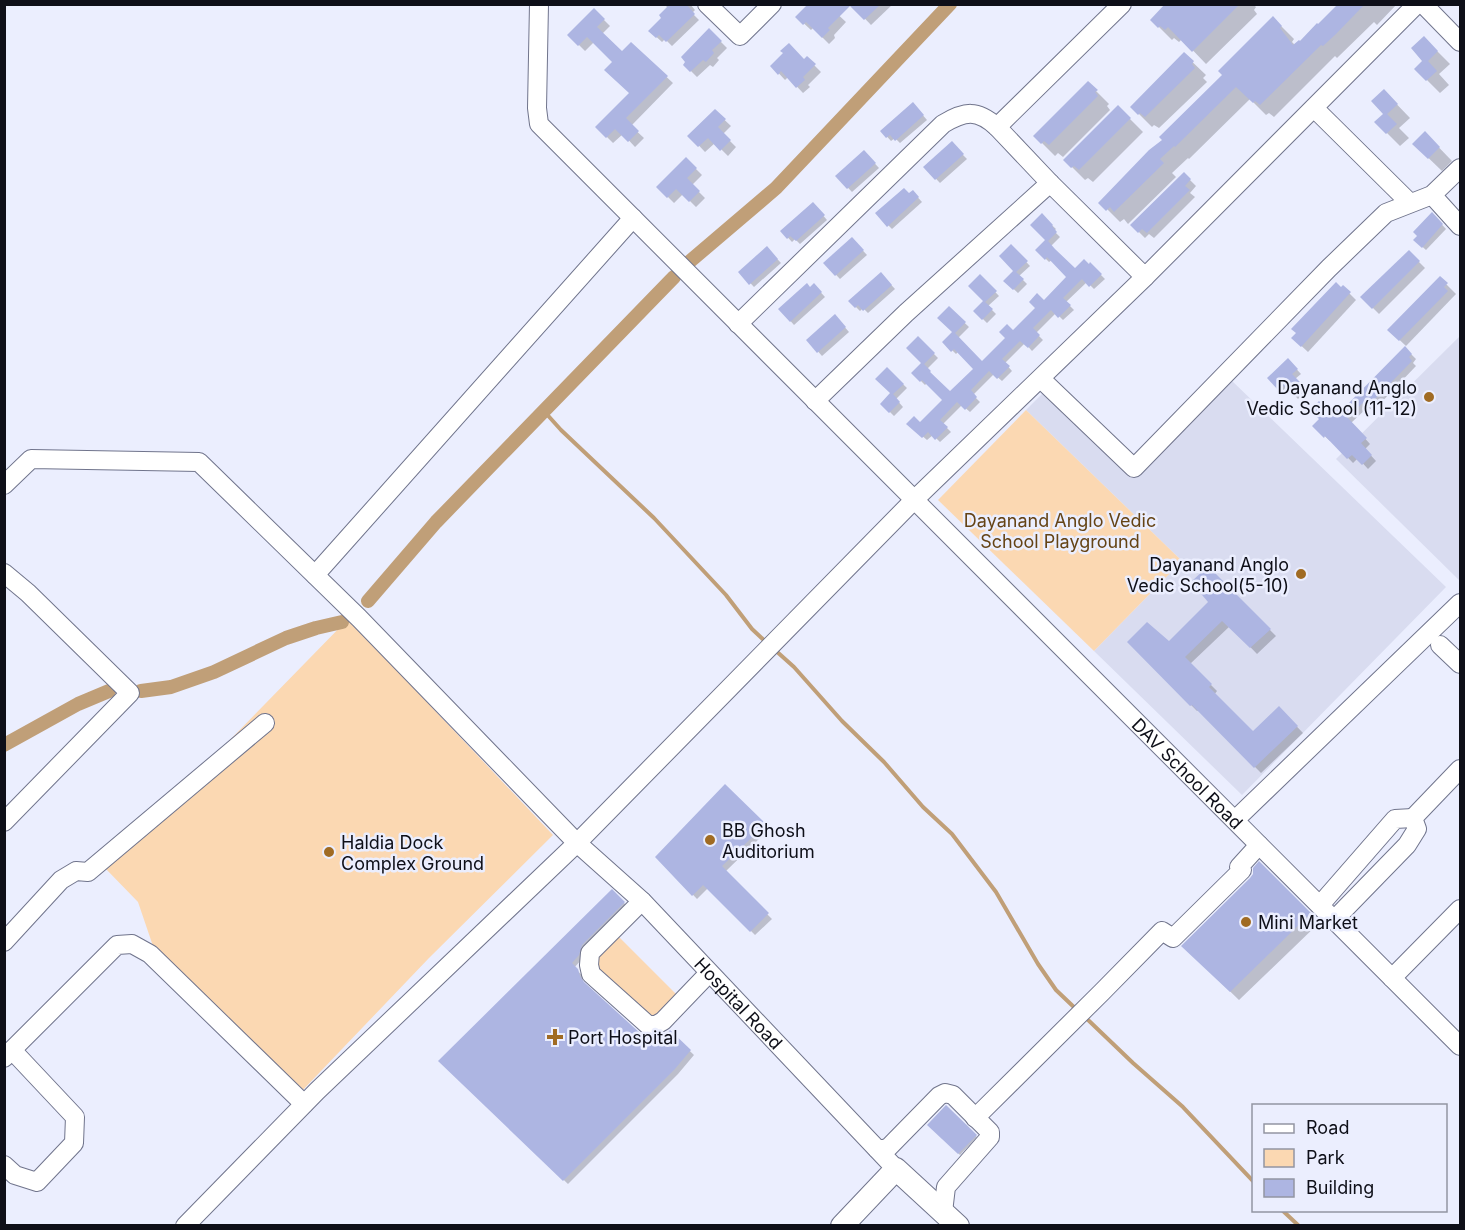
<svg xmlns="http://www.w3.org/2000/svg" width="1465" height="1230" font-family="Inter,sans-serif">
<rect width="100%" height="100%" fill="#ebeefe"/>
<!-- built -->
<g fill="#d9dcf0">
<path d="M1460,336V581L1336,459Z"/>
<path d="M1231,380L1446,587L1242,795L1094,651L1182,561L1026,410L1046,390L1136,477Z"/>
</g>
<!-- green -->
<g fill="#fbd8b2">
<path d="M1026,410L1182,561L1094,651L938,500Z"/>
<path d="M348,619L553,835L429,958L299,1094L154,949L138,902L105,868Z"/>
<path d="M617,935L677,995L659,1015L649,1017L597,972L596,956Z"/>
</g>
<!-- shadow -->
<g fill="#0003">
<path d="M664,4H690L695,10L692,13L699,20L672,46L665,39L662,42L650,31L663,18L668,8Z"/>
<path d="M855,4H893L871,25L853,6Z"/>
<path d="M1168,4H1253L1256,7L1254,10L1257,14L1206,64L1182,39L1179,42L1174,38L1172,40L1152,20Z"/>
<path d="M1349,4H1397L1377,25L1374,22L1337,58L1335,56L1274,117L1269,113L1266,115L1250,99L1189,159L1188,158L1172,173L1176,177L1128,224L1124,219L1120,222L1101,203L1164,140L1224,75L1273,18L1294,39L1292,42L1295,45Z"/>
<path d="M832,9L846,22L834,35L835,38L829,44L813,28L811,30L797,17Z"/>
<path d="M594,10L610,26L602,34L622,53L631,44L673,83L631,126L644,138L635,147L623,134L613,143L597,127L631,94L614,62L594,42L585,51L569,35Z"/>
<path d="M709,30L727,48L717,58L719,60L713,67L710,65L697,77L685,65Z"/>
<path d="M1424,38L1450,64L1439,74L1449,85L1440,93L1427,80L1425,61Z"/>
<path d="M1184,54L1206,75L1203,78L1207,82L1159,128L1154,125L1152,127L1132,107Z"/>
<path d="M807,58L821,72L808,85L810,87L803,93L788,77L785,80L772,66L804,61Z"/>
<path d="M1088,83L1109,104L1107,106L1110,110L1063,157L1058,153L1055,156L1035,136Z"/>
<path d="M1384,91L1410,118L1399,128L1409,138L1400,146L1376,122L1385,114Z"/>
<path d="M913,104L927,120L900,143L895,138L891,141L882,131Z"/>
<path d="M1118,107L1143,132L1093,182L1088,178L1085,180L1065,160Z"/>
<path d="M715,111L731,126L723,134L736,147L728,156L715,143L705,152L690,136Z"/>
<path d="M1425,133L1452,161L1442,171L1414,144Z"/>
<path d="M952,144L967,159L940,183L925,167Z"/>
<path d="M864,152L879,168L852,192L837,176Z"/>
<path d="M686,159L702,175L692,185L705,198L696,207L683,194L674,203L658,187Z"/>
<path d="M1184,174L1196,186L1190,193L1195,197L1154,238L1149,234L1145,238L1132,225Z"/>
<path d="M913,192L922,202L892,229L877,214Z"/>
<path d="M813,204L827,220L800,244L795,239L792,242L782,231Z"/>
<path d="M1432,214L1446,229L1426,250L1415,240Z"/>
<path d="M1042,216L1056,229L1054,231L1060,237L1051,246L1075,271L1090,264L1105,279L1094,289L1087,282L1066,302L1074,310L1063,320L1056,313L1036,333L1043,340L1032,351L1025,343L1005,363L1012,371L1002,381L994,374L973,395L980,402L970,412L962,405L943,424L951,432L940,442L933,435L927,440L920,434L921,424L944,400L927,383L925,385L913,373L923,363L918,338L938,358L927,369L950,394L975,369L958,352L956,354L944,342L954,332L949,308L969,327L958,338L982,363L1068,277L1052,260L1049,262L1037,250L1047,240Z"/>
<path d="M852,239L867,255L840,279L825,263Z"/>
<path d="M1011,246L1030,266L1019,276L1027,284L1018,293L1005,281L1015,271Z"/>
<path d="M767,248L781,263L754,287L740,272Z"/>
<path d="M1409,252L1425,268L1379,314L1362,297Z"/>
<path d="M881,274L895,289L868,313L863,308L860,311L850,301Z"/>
<path d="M980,276L999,296L988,306L996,314L987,323L975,311L985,301Z"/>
<path d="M1440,278L1456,294L1406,346L1389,330Z"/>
<path d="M814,285L825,297L794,325L780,309Z"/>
<path d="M1343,287L1356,300L1308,352L1293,338Z"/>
<path d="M835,316L849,332L822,356L808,340Z"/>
<path d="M1405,348L1416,359L1413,363L1416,366L1373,411L1368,407L1351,423L1370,444L1365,449L1376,461L1368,469L1358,458L1353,463L1331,440L1330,441L1314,426L1328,412L1340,414Z"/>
<path d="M1288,360L1301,374L1295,379L1306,391L1298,399L1288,388L1283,393L1269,378Z"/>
<path d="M887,369L907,388L896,399L903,407L894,416L882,404L892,393Z"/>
<path d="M1208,568L1276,636L1257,654L1230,626L1190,664L1217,691L1214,695L1253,733L1279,708L1303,733L1261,773L1199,710L1197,711L1129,642L1169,643L1210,602Z"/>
<path d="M725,787L769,829L725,872L772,919L755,935L708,888L697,899L657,857Z"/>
<path d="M1260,863L1319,923L1239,1000L1183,946L1251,879Z"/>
<path d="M612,891L628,907L574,968L582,975L583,982L640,1035L657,1046L670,1032L694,1055L678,1074L568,1184L440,1061Z"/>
<path d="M946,1107L977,1137L960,1155L929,1125Z"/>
</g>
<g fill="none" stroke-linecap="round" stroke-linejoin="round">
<!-- stream -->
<g stroke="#c09f78" stroke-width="4">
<path d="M543,410L561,430L654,518L726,595L752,629L767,643"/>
<path d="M775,650L794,667L842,721L884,762L923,807L952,834L996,892L1038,964L1056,990L1077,1010"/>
<path d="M1085,1017L1133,1063L1183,1107L1254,1182"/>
<path d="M1282,1210L1299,1226"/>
</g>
<!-- canal -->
<g stroke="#c09f78" stroke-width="14">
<path d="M688,263L776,188L950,4"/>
<path d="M368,601L436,522L674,277"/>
<path d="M141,691L171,687L214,672L286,638L316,628L342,622"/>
<path d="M4,745L78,704L109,691"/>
</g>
</g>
<!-- building -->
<g fill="#adb5e2">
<path d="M670,4H686L695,14L666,42L659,35L656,38L648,31L661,18L659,15Z"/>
<path d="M808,4H881L864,20L850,6L828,28L830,30L822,38L806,22L803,25L795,17Z"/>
<path d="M1165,4H1240L1192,52L1168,27L1165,30L1160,26L1158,28L1150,20Z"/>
<path d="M1338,4H1365L1336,34L1323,46L1321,45L1260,105L1255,101L1253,103L1236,87L1175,147L1174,146L1160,159L1164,163L1114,212L1110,207L1106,211L1098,203L1149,150L1162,140L1159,137L1222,75L1218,71L1273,16L1282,26L1280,28L1293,45L1299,40L1300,41L1317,23L1318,24Z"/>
<path d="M594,8L605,19L597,27L622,51L631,42L668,76L626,118L639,131L628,142L615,129L606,138L595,127L629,93L604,70L612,62L587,37L578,46L567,35Z"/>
<path d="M709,28L722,41L712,50L714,53L706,62L703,60L690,72L683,65L685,62L681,57Z"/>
<path d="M1424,36L1438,51L1428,61L1437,71L1426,81L1414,69L1422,61L1411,48Z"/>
<path d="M789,43L804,59L807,56L816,64L803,77L805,80L796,88L781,71L778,75L770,66L783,53L780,51Z"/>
<path d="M1184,52L1194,61L1192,64L1195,68L1145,117L1140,113L1138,115L1130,107Z"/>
<path d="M1088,81L1098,90L1095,92L1098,96L1049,145L1044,141L1041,144L1033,136Z"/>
<path d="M1384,89L1398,104L1387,114L1397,124L1386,134L1374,122L1383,114L1371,101Z"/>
<path d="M913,102L924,115L895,141L890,135L886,138L880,131Z"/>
<path d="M1118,105L1131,118L1079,170L1074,166L1071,168L1063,160Z"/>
<path d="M715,109L726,119L718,127L731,140L720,151L708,138L698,147L687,136Z"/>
<path d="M1425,131L1440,147L1428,159L1412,144Z"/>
<path d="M952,141L964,154L935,180L923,167Z"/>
<path d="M864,150L876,163L847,189L835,176Z"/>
<path d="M686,157L697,168L687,178L700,191L689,202L676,189L667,198L656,187Z"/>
<path d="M1184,172L1191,179L1185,186L1190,190L1147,233L1142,229L1138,233L1130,225Z"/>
<path d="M904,188L909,193L913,190L919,197L887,227L875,213Z"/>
<path d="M813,202L825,215L796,241L790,236L787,239L780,231Z"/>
<path d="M1432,212L1443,224L1422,248L1413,240L1417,236L1413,232Z"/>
<path d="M1042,213L1053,225L1052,226L1057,232L1048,241L1055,249L1075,268L1084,259L1089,264L1090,262L1102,274L1089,287L1082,279L1063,298L1071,305L1058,318L1051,310L1033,328L1040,335L1028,348L1020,341L1002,359L1010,366L997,379L989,371L971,390L977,397L965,410L957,402L940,420L948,427L935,440L928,432L922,438L906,424L914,416L920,422L942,400L922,380L920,382L911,373L921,363L906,348L918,336L935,353L924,364L931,371L930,372L950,391L973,369L954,349L951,352L942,342L952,332L937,318L949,306L966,322L955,333L982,361L1005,338L999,332L1007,324L1013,330L1035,308L1029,302L1037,293L1044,300L1066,277L1047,257L1045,260L1035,250L1045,240L1030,225Z"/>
<path d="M852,237L864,250L835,276L823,263Z"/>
<path d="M1011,244L1028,261L1016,272L1024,279L1013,290L1003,281L1013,271L999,256Z"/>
<path d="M767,246L778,259L749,285L738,272Z"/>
<path d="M1409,250L1420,261L1372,309L1360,297Z"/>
<path d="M881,272L892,285L863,311L858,305L855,308L848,301Z"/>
<path d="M980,274L997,291L985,302L993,309L982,320L973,311L983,301L968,286Z"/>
<path d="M1440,276L1448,283L1444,287L1448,291L1399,341L1387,330Z"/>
<path d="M1336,282L1341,287L1343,285L1351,292L1301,347L1291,338L1296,333L1291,329Z"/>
<path d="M807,283L810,287L814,283L822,292L790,322L778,309Z"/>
<path d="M835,314L846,327L817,353L806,340Z"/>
<path d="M1405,346L1412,354L1409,357L1412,361L1367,407L1363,403L1347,417L1367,438L1361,443L1372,455L1362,465L1352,455L1347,459L1325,436L1324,438L1312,426L1319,419L1310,410L1319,401L1328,410L1333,405L1340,412Z"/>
<path d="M1288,358L1298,369L1292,374L1304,386L1293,396L1283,385L1278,390L1267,378Z"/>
<path d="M887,367L904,384L893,394L900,402L889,413L880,404L890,393L875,379Z"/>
<path d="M1208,566L1271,629L1250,648L1222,621L1185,657L1212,684L1209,687L1253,731L1279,706L1298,726L1254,768L1192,705L1190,706L1127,642L1147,622L1169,641L1208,602L1191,582Z"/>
<path d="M725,784L766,824L722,866L769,913L750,932L703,885L692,896L655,857Z"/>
<path d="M1259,861L1311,913L1230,992L1181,946L1250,878L1253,874V868Z"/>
<path d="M612,889L625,902L582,945L579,955L572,963L578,969L580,976L584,982L640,1033L648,1036L657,1044L670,1030L691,1050L674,1070L563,1181L438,1061Z"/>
<path d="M946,1105L977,1135L958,1154L927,1125Z"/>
</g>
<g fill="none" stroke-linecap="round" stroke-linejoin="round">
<defs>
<g id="minor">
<path id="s1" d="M539,4L537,108L539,124L1460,1046"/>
<path d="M707,4L740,36L772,4"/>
<path d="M1122,4L997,127L1050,183L1145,277L1417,4"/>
<path d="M1423,4L1460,42"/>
<path d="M1314,108L1410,203"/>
<path d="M1432,195L1460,226"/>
<path d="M738,324L943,124C965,111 977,109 997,127"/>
<path d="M1041,379L1134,468L1329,268L1386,213L1432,195L1460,168"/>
<path d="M815,401L906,313L1050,183"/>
<path id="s2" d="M4,485L31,459L199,462L359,618L577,843L642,901L896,1169"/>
<path d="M4,573L28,593L130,693L4,822"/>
<path d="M315,575L633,218"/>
<path d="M1440,645L1460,664"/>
<path d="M1235,820L1460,603"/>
<path d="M642,901L590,953L589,965L591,974L648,1025H656L663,1021L709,973"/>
<path d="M1320,905L1395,819L1413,818"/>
<path d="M1334,920L1407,845L1417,829L1413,818L1460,769"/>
<path d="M4,942L61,880L76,871L88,872L265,723"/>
<path d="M1392,978L1460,909"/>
<path d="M4,1058L117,945L132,944L150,954L304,1104"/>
<path d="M975,1118L1102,992L1162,931L1173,938L1242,870L1239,867L1259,845"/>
<path d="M877,1149H884L889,1147L939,1096L945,1093L953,1095L990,1132V1137L946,1187L943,1212"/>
<path d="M4,1165L15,1175L37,1182L74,1143L75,1117L12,1050"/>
<path d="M185,1226L317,1091L577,843L914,500L1145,277"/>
</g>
<path id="major" d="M842,1226L896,1169L958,1226"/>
</defs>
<!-- minor casing -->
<use href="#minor" stroke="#70748c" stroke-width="20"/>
<!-- major casing -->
<use href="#major" stroke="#70748c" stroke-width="24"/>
<!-- minor -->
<use href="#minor" stroke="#fff" stroke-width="18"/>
<!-- major -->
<use href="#major" stroke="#fff" stroke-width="22"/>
</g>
<!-- markers -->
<g fill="#a06b23" stroke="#ebeefe" stroke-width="2">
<circle cx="1429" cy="397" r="6"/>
<circle cx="1301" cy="574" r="6"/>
<circle cx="710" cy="840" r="6"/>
<circle cx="329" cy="852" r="6"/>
<circle cx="1246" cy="922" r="6"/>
<path d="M552 1028h6v6h6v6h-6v6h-6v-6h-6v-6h6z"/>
</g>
<g text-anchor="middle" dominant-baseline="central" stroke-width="5" stroke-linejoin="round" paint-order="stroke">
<!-- poi labels -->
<g font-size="18" fill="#0e0f18" stroke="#ebeefe" text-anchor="start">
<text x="1417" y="387" text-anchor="end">Dayanand Anglo<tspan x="1417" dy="21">Vedic School (11-12)</tspan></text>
<text x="1289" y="564" text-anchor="end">Dayanand Anglo<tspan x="1289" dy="21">Vedic School(5-10)</tspan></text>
<text x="722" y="830">BB Ghosh<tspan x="722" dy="21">Auditorium</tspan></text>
<text x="341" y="842">Haldia Dock<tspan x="341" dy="21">Complex Ground</tspan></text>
<text x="1258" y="922">Mini Market</text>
<text x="568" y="1037">Port Hospital</text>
</g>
<!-- park labels -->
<g font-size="18" fill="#654315" stroke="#ebeefe">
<text x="1060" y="520">Dayanand Anglo Vedic<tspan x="1060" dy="21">School Playground</tspan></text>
</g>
<!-- street labels -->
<g font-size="18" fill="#0e0f18" stroke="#ebeefe">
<text stroke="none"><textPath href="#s1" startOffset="1038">DAV School Road</textPath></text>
<text stroke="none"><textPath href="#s2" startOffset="970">Hospital Road</textPath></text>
</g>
</g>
<!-- border -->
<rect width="1465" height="1230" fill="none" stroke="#0e0f18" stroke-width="12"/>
<!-- legend -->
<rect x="1252" y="1104" width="195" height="108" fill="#ebeefe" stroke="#9395a2" stroke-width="1.5"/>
<rect x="1264" y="1124" width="30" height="9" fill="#ffffff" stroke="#9395a2" stroke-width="1.5"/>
<text x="1306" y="1134" font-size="18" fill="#0e0f18">Road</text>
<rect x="1264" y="1149" width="30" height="18" fill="#fbd8b2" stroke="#9395a2" stroke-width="1.5"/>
<text x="1306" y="1164" font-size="18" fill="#0e0f18">Park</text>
<rect x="1264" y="1179" width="30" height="18" fill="#adb5e2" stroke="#9395a2" stroke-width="1.5"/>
<text x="1306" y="1194" font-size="18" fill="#0e0f18">Building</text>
</svg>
